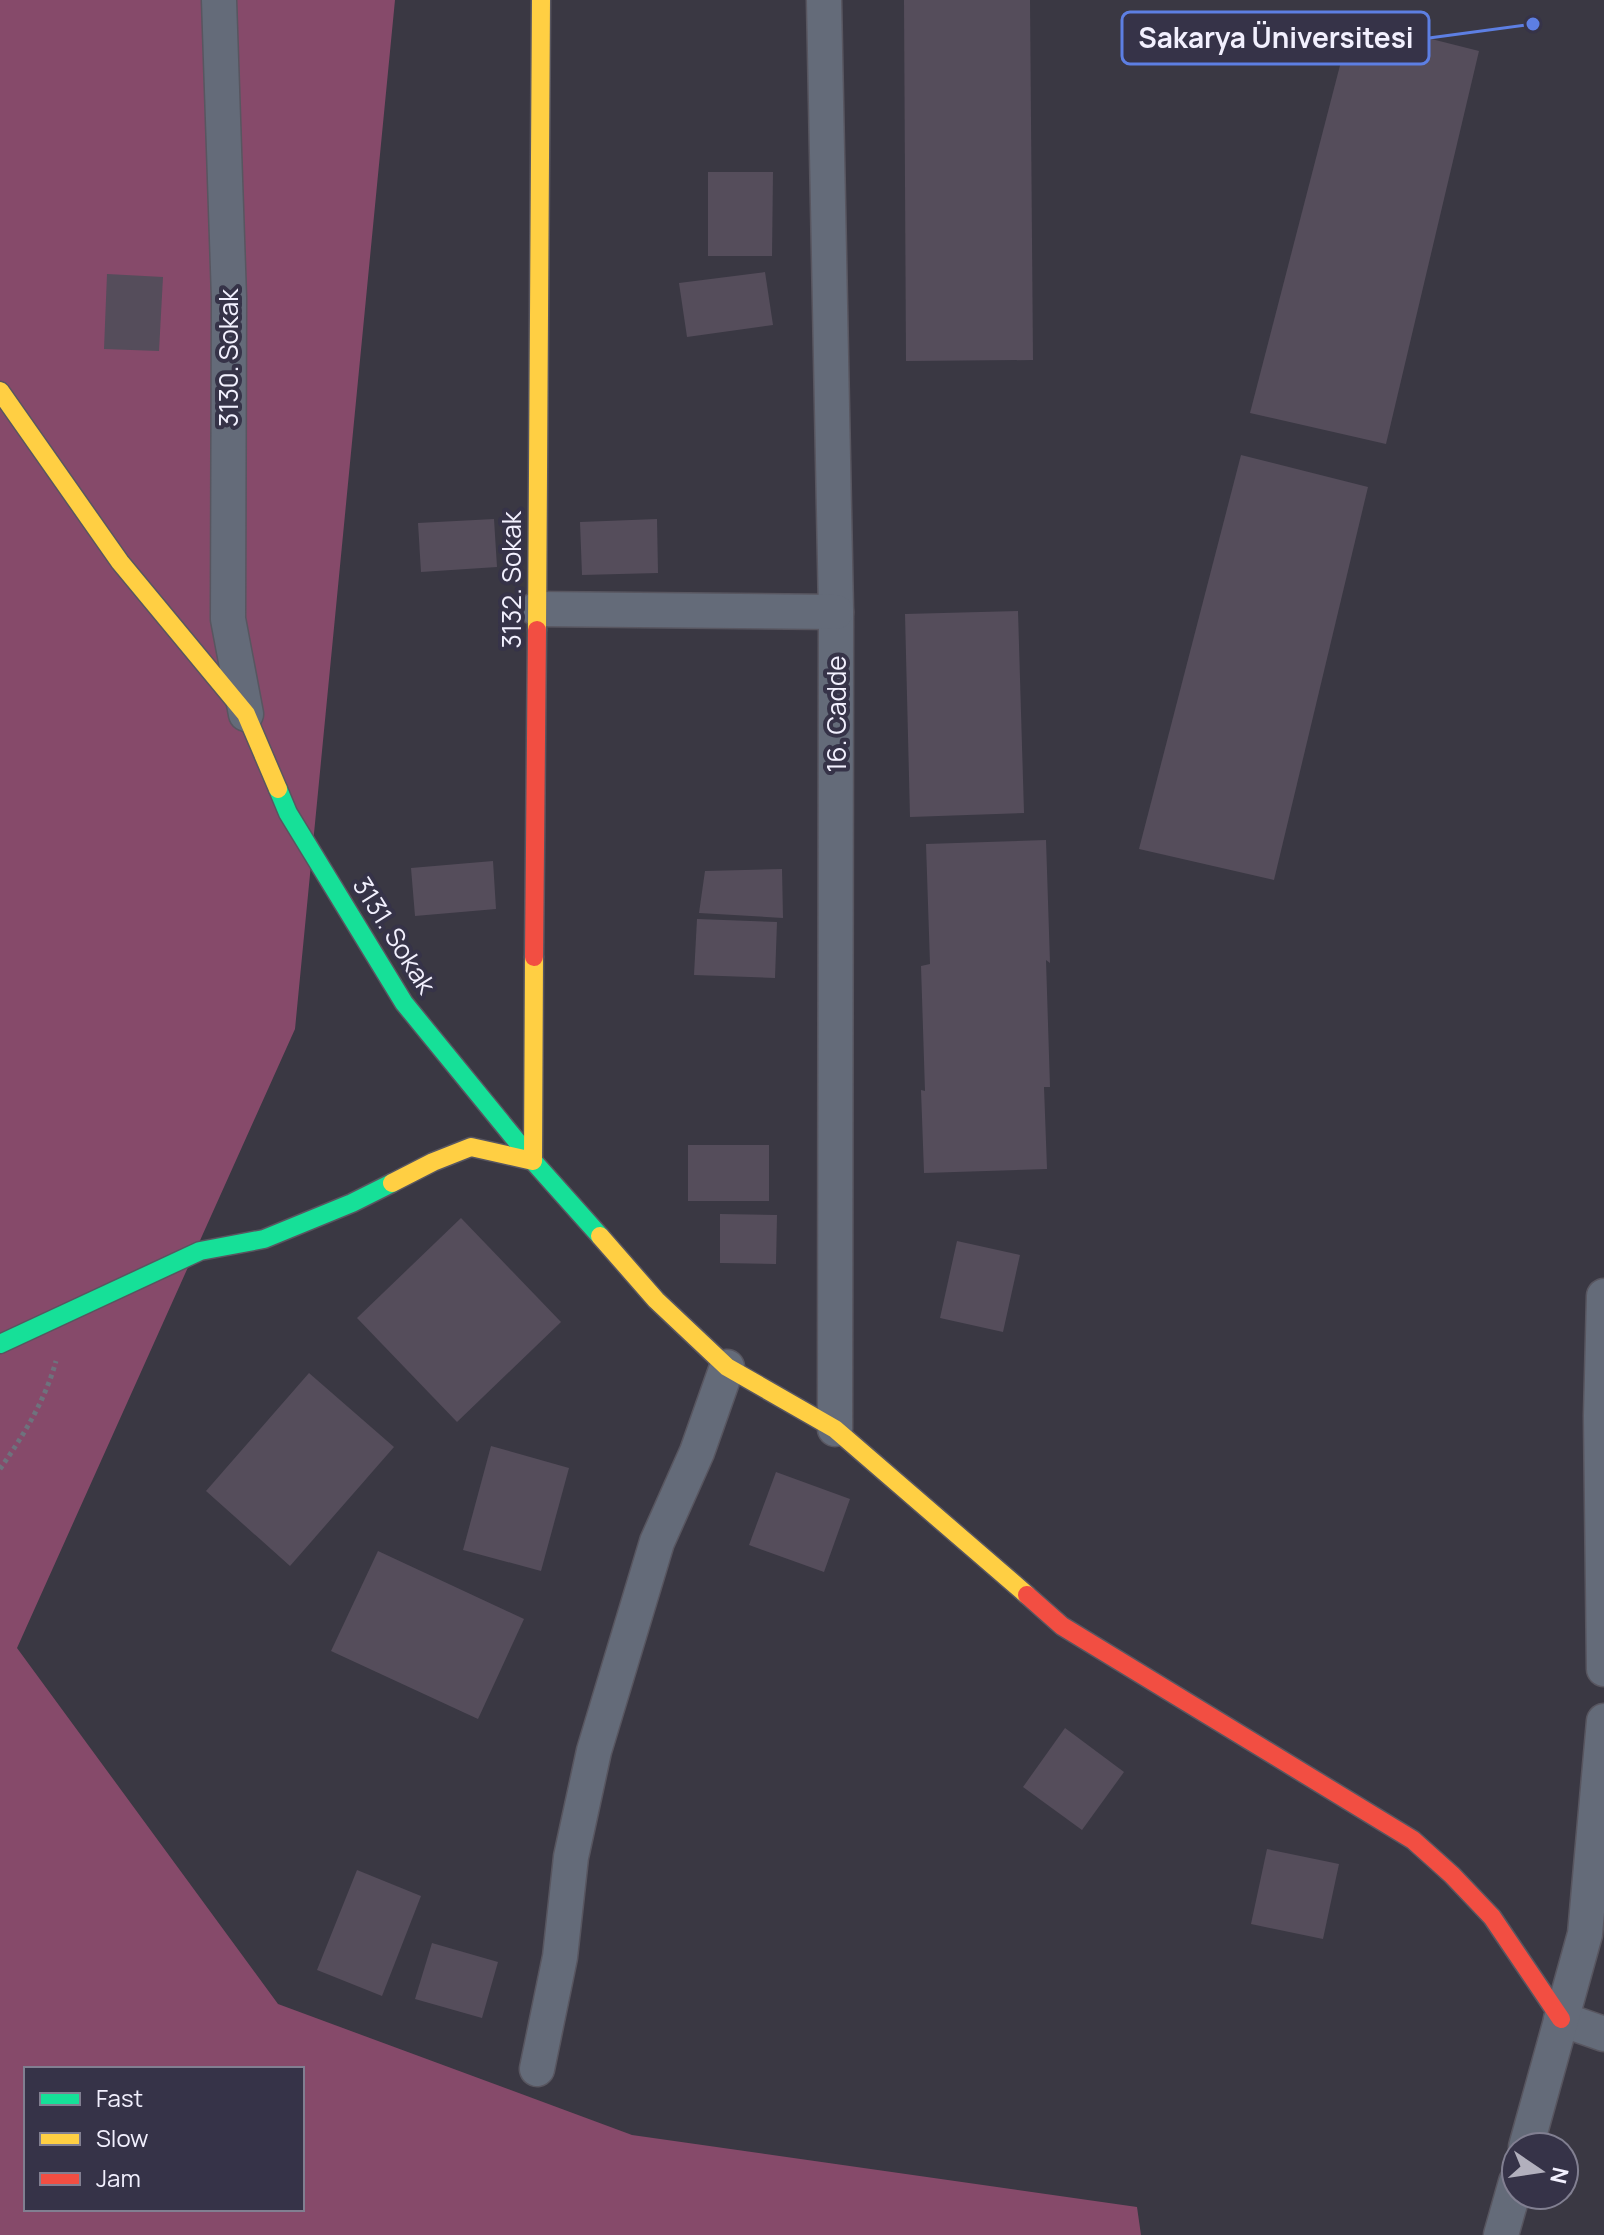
<svg xmlns="http://www.w3.org/2000/svg" width="1604" height="2235" font-family="Manrope,sans-serif">
<rect width="100%" height="100%" fill="#3a3843"/>
<!-- forest -->
<path fill="#864a6a" fill-rule="evenodd" d="M0,0H395L295,1029L17,1648L278,2004L632,2135L1137,2207L1141,2235H0ZM26,2069H302V2209H26Z"/>
<!-- building -->
<g fill="#554d5b">
<path d="M904,0H1030L1033,360L906,361Z"/>
<path d="M1352,19L1479,51L1386,444L1250,413Z"/>
<path d="M708,172H773L772,256H708Z"/>
<path d="M765,272L773,325L687,337L679,283Z"/>
<path d="M107,274L163,277L159,351L104,349Z"/>
<path d="M1241,455L1368,487L1274,880L1139,849Z"/>
<path d="M494,519L497,567L421,572L418,523Z"/>
<path d="M657,519L658,573L582,575L580,522Z"/>
<path d="M1018,611L1024,813L910,817L905,614Z"/>
<path d="M1046,840L1050,963L1046,960L1050,1087H1044L1047,1169L924,1173L921,1090L925,1091L921,966L930,964L926,844Z"/>
<path d="M493,861L496,909L415,916L411,868Z"/>
<path d="M782,869L783,918L699,913L705,871Z"/>
<path d="M697,919L777,922L775,978L694,975Z"/>
<rect x="688" y="1145" width="81" height="56"/>
<path d="M720,1214L777,1215L776,1264L720,1263Z"/>
<path d="M461,1218L561,1322L457,1422L357,1318Z"/>
<path d="M957,1241L1020,1255L1003,1332L940,1318Z"/>
<path d="M309,1373L394,1447L290,1566L206,1491Z"/>
<path d="M491,1446L569,1468L541,1571L463,1550Z"/>
<path d="M776,1472L850,1499L824,1572L749,1545Z"/>
<path d="M378,1551L524,1619L478,1719L331,1651Z"/>
<path d="M1065,1728L1124,1772L1082,1830L1023,1787Z"/>
<path d="M1267,1849L1339,1864L1323,1939L1251,1924Z"/>
<path d="M357,1870L421,1896L382,1996L317,1970Z"/>
<path d="M432,1943L498,1962L482,2018L415,1999Z"/>
</g>
<g fill="none" stroke-linecap="round" stroke-linejoin="round">
<defs>
<g id="street">
<path d="M219,0L229,298L228,619L246,714"/>
<path d="M824,0L836,612L835,1429"/>
<path d="M537,609L836,612"/>
<path d="M1604,1296L1601,1416L1604,1669"/>
<path d="M1561,2019L1604,2034"/>
<path d="M537,2069L560,1957L571,1857L594,1751L657,1542L697,1452L727,1367"/>
<path d="M1526,2147L1585,1934L1604,1721"/>
<path d="M1501,2235L1516,2182"/>
</g>
<g id="fast">
<path d="M278,789L288,813L404,1003L533,1161L600,1236"/>
<path d="M0,1344L200,1251L264,1239L352,1203L392,1183"/>
</g>
<g id="slow">
<path d="M0,391L120,562L246,714L278,789"/>
<path d="M537,630L541,0"/>
<path d="M392,1183L433,1162L471,1147L533,1161L534,957"/>
<path d="M600,1236L656,1300L727,1367L835,1429L1027,1595"/>
</g>
<g id="jam">
<path d="M534,957L537,630"/>
<path d="M1027,1595L1062,1626L1413,1840L1452,1875L1492,1917L1561,2019"/>
</g>
</defs>
<!-- street casing -->
<use href="#street" stroke="#585660" stroke-width="37"/>
<!-- fast casing -->
<use href="#fast" stroke="#585660" stroke-width="21"/>
<!-- slow casing -->
<use href="#slow" stroke="#585660" stroke-width="21"/>
<!-- jam casing -->
<use href="#jam" stroke="#585660" stroke-width="21"/>
<!-- path -->
<path stroke="#6e727d" stroke-width="5" stroke-dasharray="4 4" stroke-linecap="butt" d="M0,1469C23,1436 45,1401 56,1361"/>
<!-- street -->
<use href="#street" stroke="#646b79" stroke-width="34"/>
<!-- fast -->
<use href="#fast" stroke="#16e098" stroke-width="18"/>
<!-- slow -->
<use href="#slow" stroke="#ffcf43" stroke-width="18"/>
<!-- jam -->
<use href="#jam" stroke="#f24e42" stroke-width="18"/>
</g>
<g text-anchor="middle" dominant-baseline="central" stroke-width="8" stroke-linejoin="round" paint-order="stroke">
<!-- street labels -->
<g font-size="26" fill="#f2f0fe" stroke="#363348">
<text transform="translate(228 358) rotate(-90)">3130. Sokak</text>
<text transform="translate(511 580) rotate(-90)">3132. Sokak</text>
<text transform="translate(836 714) rotate(-90)">16. Cadde</text>
<text transform="translate(395 935) rotate(58)">3131. Sokak</text>
</g>
</g>
<!-- callouts -->
<path fill="none" stroke="#5d7fe3" stroke-width="3" d="M1533 24L1429 38"/>
<circle fill="#5d7fe3" stroke="#363348" stroke-width="3" cx="1533" cy="24" r="8"/>
<rect fill="#363348" stroke="#5d7fe3" stroke-width="3" x="1122" y="12" width="307" height="52" rx="8"/>
<g font-size="28" text-anchor="middle" font-weight="bold" fill="#f2f0fe">
<text x="1276" y="48">Sakarya Üniversitesi</text>
</g>
<!-- legend -->
<rect x="24" y="2067" width="280" height="144" fill="#363348" stroke="#817f91" stroke-width="2"/>
<rect x="40" y="2093" width="40" height="12" fill="#16e098" stroke="#817f91" stroke-width="2"/>
<text x="96" y="2107" font-size="24" fill="#f2f0fe">Fast</text>
<rect x="40" y="2133" width="40" height="12" fill="#ffcf43" stroke="#817f91" stroke-width="2"/>
<text x="96" y="2147" font-size="24" fill="#f2f0fe">Slow</text>
<rect x="40" y="2173" width="40" height="12" fill="#f24e42" stroke="#817f91" stroke-width="2"/>
<text x="96" y="2187" font-size="24" fill="#f2f0fe">Jam</text>
<!-- north arrow -->
<g transform="translate(1540 2171) rotate(103)"><circle r="38" fill="#363348" stroke="#817f91" stroke-width="2"/>
<path d="M0-6L14 30L0 20L-14 30Z" fill="#b2b0bd"/>
<text y="-12" font-size="22" font-weight="bold" text-anchor="middle" fill="#f2f0fe">N</text>
</g>
</svg>
